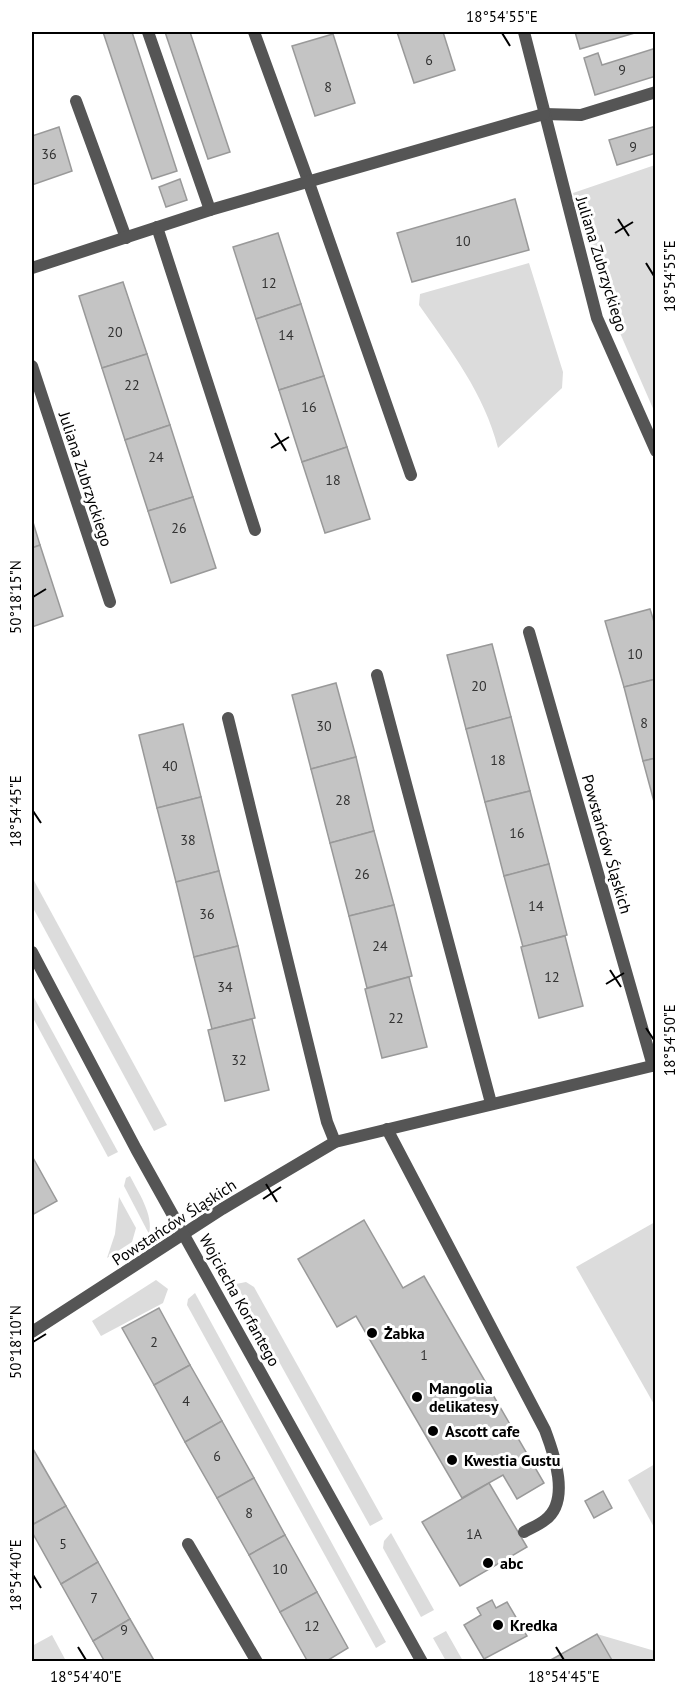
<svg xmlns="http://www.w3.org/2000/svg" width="687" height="1693" font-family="'PT Sans',sans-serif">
<rect width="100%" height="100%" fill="#fff"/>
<!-- green -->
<g fill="#dcdcdc">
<path d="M655,165H656L655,413L613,317L573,193Z"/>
<path d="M529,263L563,372L562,388L498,448C484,393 451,351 419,305L420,294Z"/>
<path d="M32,877L167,1125L154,1131L32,906Z"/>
<path d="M32,994L118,1152L108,1157L32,1016Z"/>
<path d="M130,1176C138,1192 154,1215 149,1234L124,1186L126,1178Z"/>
<path d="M119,1197L136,1228L132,1242L107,1258L115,1234Z"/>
<path d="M655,1222V1406L576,1267Z"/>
<path d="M156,1280L168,1289L163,1303L101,1336L92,1321Z"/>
<path d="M246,1282L254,1287L383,1519L370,1526L236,1284Z"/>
<path d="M195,1293L386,1642L376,1648L187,1305L188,1299Z"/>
<path d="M655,1464V1529L628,1480Z"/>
<path d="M391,1533L434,1610L421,1617L383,1548L384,1541Z"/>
<path d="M446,1631L463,1661H446L433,1638Z"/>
<path d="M597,1634L655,1651V1661H613Z"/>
<path d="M52,1635L66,1661H32V1646Z"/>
</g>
<!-- building -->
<g fill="#c4c4c4" stroke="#999" stroke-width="1.5">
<path d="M103,32H132L177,171L152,179Z"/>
<path d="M165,32H190L230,152L208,159Z"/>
<path d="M397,32H443L455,70L414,83Z"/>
<path d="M575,32H638L580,49Z"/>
<path d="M333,34L355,103L315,116L292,46Z"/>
<path d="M656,48V76L595,95L584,58L598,53L602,65Z"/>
<path d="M656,126V153L617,165L609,140Z"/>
<path d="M59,127L72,171L32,185V136Z"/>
<path d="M180,179L187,200L166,207L159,187Z"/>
<path d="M515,199L529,250L412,282L397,233Z"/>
<path d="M278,233L301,304L256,319L233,247Z"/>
<path d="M123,282L147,354L102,368L79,296Z"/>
<path d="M301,304L324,376L279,390L256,319Z"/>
<path d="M147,354L170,425L125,440L102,368Z"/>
<path d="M324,376L347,447L302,462L279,390Z"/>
<path d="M170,425L193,497L148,511L125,440Z"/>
<path d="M347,447L370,519L325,533L302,462Z"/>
<path d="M193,497L216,568L171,583L148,511Z"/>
<path d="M32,519L40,545L32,548Z"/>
<path d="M40,545L63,616L32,627V548Z"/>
<path d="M650,609L656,628V679L624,687L605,621Z"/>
<path d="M492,644L511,717L466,729L447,655Z"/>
<path d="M656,679V758L643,761L624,687Z"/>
<path d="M336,683L356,757L311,769L292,695Z"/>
<path d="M511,717L530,791L485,802L466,729Z"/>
<path d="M183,724L201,797L157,808L139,735Z"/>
<path d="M356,757L374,831L330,843L311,769Z"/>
<path d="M656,758V809L643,761Z"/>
<path d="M530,791L549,864L504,876L485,802Z"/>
<path d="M201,797L219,871L176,882L157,808Z"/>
<path d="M374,831L394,905L349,916L330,843Z"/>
<path d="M549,864L567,935L523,947L504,876Z"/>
<path d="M219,871L238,946L194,957L176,882Z"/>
<path d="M394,905L412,976L367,988L349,916Z"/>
<path d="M565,936L583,1006L539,1018L521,947Z"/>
<path d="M238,946L255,1018L212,1029L194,957Z"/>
<path d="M409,977L427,1047L382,1058L365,989Z"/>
<path d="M252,1019L269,1090L225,1101L208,1030Z"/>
<path d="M32,1156L57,1201L32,1215Z"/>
<path d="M364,1220L403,1288L424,1276L544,1483L517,1499L503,1475L462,1498L356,1316L337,1327L298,1259Z"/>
<path d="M159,1308L190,1365L154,1385L122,1328Z"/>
<path d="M190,1365L222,1421L185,1442L154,1385Z"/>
<path d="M222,1421L254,1478L217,1498L185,1442Z"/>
<path d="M33,1449L66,1506L32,1525V1450Z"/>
<path d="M254,1478L285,1535L249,1555L217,1498Z"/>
<path d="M489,1483L527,1547L460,1586L422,1522Z"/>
<path d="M603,1491L612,1508L594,1518L585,1501Z"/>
<path d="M66,1506L98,1562L61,1584L32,1532V1525Z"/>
<path d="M285,1535L317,1592L280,1612L249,1555Z"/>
<path d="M98,1562L130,1619L93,1641L61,1584Z"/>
<path d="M317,1592L348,1648L325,1662H308L280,1612Z"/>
<path d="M492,1600L496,1608L507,1602L527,1636L484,1659L464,1625L481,1615L477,1608Z"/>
<path d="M130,1619L155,1662H105L93,1641Z"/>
<path d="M597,1634L613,1662H547Z"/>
</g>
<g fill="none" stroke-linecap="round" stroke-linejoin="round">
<!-- service -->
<g stroke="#555" stroke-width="12">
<path d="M148,32L210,210"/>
<path d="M254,32L309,183"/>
<path d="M76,101L126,238"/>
<path d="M544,114L581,115L656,92"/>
<path d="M387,1129L545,1430C554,1454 571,1501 545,1520C539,1525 531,1528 524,1532"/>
</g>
<!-- minor -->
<g stroke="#555" stroke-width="12">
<path d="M524,32L597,318L656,451"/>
<path d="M309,183L411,475"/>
<path d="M157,227L255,530"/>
<path d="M32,268L210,210L544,114"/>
<path d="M32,366L110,602"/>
<path d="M529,632L653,1066"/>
<path d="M377,675L491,1103"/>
<path d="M228,718L327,1122L335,1142"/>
<path d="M32,1332L222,1209L335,1142L656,1065"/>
<path d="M188,1544L257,1662"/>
</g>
<!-- tertiary -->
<path stroke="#555" stroke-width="12" d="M32,952L136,1149L422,1662"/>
</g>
<!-- ticks -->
<path fill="none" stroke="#000" stroke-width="2" d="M502,33L510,46M618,219L629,236M615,233L633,222M646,263L654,276M275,433L286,451M271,448L289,437M33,597L46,589M33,811L41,823M610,970L621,987M606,984L624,973M646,1028L654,1040M266,1184L277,1202M263,1199L281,1187M33,1342L46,1334M33,1575L41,1588M78,1647L86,1660M556,1647L564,1660"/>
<!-- markers -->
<g fill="#000" stroke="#fff" stroke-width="2">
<circle cx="372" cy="1333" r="6"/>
<circle cx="417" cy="1397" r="6"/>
<circle cx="433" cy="1431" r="6"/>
<circle cx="452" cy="1460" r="6"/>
<circle cx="488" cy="1563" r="6"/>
<circle cx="498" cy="1625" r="6"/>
</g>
<g text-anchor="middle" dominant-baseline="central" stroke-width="6" stroke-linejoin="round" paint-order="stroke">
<!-- number labels -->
<g font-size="14" fill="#313131">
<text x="429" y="60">6</text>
<text x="622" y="70">9</text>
<text x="328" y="87">8</text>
<text x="633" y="147">9</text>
<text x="49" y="154">36</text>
<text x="463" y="241">10</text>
<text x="269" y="283">12</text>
<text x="115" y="332">20</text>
<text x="286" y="335">14</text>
<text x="132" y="385">22</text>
<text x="309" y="407">16</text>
<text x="156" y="457">24</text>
<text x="333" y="480">18</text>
<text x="179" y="528">26</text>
<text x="635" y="654">10</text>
<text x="479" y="686">20</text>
<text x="644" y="723">8</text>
<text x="324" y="726">30</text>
<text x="498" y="760">18</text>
<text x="170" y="766">40</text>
<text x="343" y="800">28</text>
<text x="517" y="833">16</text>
<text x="188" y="840">38</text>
<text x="362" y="874">26</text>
<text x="536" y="906">14</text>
<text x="207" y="914">36</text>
<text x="380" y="946">24</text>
<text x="552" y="977">12</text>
<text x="225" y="987">34</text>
<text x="396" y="1018">22</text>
<text x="239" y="1060">32</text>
<text x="154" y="1342">2</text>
<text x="424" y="1355">1</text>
<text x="186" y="1401">4</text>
<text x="217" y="1456">6</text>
<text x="249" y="1513">8</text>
<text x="474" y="1534">1A</text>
<text x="63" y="1544">5</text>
<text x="280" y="1569">10</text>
<text x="94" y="1598">7</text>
<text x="312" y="1626">12</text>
<text x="124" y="1630">9</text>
</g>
<!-- street labels -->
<g font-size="16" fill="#000" stroke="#fff">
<text transform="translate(602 264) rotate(73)">Juliana Zubrzyckiego</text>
<text transform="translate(86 479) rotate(72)">Juliana Zubrzyckiego</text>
<text transform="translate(607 844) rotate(74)">Powstańców Śląskich</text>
<text transform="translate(174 1222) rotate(-33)">Powstańców Śląskich</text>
<text transform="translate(240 1300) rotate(61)">Wojciecha Korfantego</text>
</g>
<!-- poi labels -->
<g font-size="16" font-weight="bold" fill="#000" stroke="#fff" text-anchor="start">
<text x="384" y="1333">Żabka</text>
<text x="429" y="1388">Mangolia<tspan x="429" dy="18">delikatesy</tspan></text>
<text x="445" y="1431">Ascott cafe</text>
<text x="464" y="1460">Kwestia Gustu</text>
<text x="500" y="1563">abc</text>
<text x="510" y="1625">Kredka</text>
</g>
</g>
<!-- border -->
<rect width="687" height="1693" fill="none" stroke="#ffffff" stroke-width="66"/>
<rect x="33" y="33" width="621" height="1627" fill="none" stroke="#000" stroke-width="2"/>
<g font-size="15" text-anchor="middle" fill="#000">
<text x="502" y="22">18°54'55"E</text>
<text transform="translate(670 276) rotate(-90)" y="5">18°54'55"E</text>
<text transform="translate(16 597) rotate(-90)" y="5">50°18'15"N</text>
<text transform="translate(16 811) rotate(-90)" y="5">18°54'45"E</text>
<text transform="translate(670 1040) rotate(-90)" y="5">18°54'50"E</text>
<text transform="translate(16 1342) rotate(-90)" y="5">50°18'10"N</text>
<text transform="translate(16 1575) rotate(-90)" y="5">18°54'40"E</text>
<text x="86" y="1682">18°54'40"E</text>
<text x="564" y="1682">18°54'45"E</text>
</g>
</svg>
